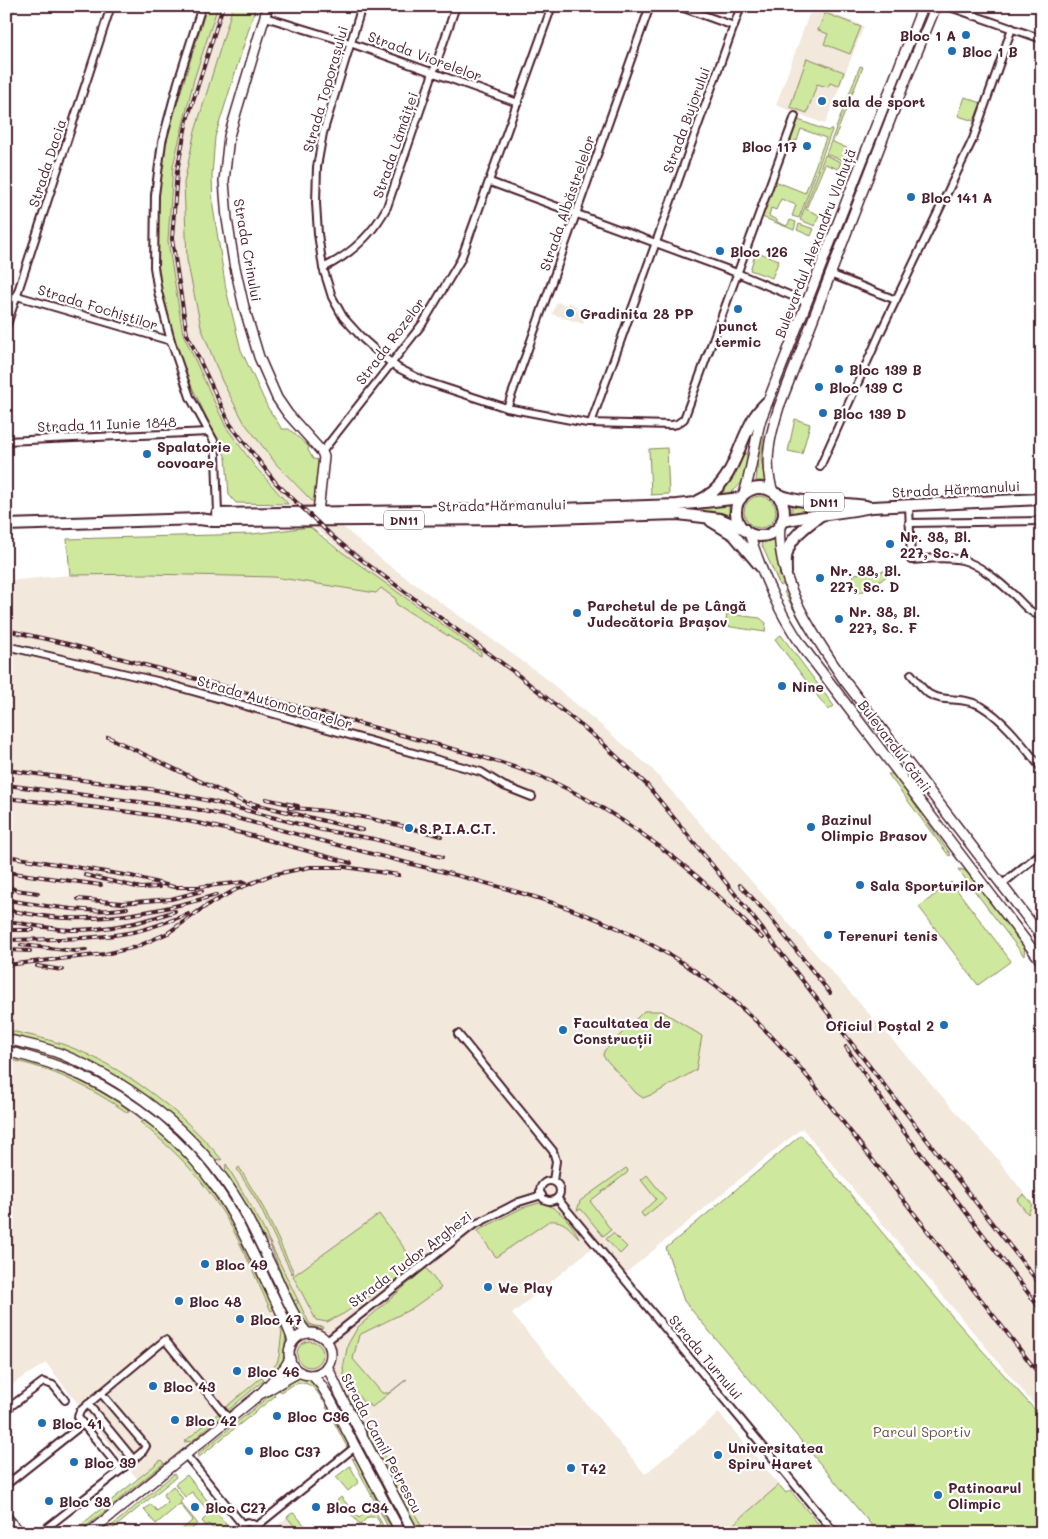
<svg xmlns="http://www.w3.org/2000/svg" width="1048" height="1539" font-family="Mali,sans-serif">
<rect width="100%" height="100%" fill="#fff"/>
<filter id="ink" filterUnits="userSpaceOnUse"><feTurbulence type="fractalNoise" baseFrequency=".02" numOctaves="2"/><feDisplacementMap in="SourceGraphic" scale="10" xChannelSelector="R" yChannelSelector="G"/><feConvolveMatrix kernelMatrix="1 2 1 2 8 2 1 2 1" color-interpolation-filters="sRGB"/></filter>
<g filter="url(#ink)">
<!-- built -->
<g fill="#f2e8db">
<path d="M218,6H233L194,135L246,419L314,503L387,564L543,676L651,768L996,1157L1042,1216V1414L802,1128L621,1277L594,1246L512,1314L645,1474L719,1413L786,1493L790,1490L826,1533H411L326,1373L316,1375L301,1373L296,1371L286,1360L142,1485L46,1363L6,1388V581L70,575L325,574L379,584L288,504L226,427L183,333L168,240L173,166L194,79Z"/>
<path d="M812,6L864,26L825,124L776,105Z"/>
<path d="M557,302L567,305L568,302L577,306L576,309L587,312L583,324L552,314Z"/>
<path d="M293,1513L311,1533H269L287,1517Z"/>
</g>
<!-- green -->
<g fill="#cee89e" stroke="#8c8464">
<path d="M207,6H218L194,79L173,166L168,241L183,334L226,427L254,465L288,504L236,503L229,495L226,458L192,387L168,328L155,267V213L161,156Z"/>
<path d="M233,6H256L215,137L212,176L213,207L226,289L241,350L268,408L282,429H289L309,447L308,450L313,459L319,460L314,503L277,465L244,422L222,381L201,327L187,260L184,183L194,135Z"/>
<path d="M825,13L861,27L850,54L824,44L828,34L818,30Z"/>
<path d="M807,58L844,72L839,86L830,83L828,87L817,84L807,113L790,107Z"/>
<path d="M860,66L863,67L833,142L847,148L842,160L826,154Z"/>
<path d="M965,97L981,103L974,121L958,116Z"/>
<path d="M796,119L828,131L830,129L832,130L799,218L792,216L796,205L781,199L776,210L771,208L769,216L777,220V222L787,226L790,220L796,222L794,230L762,217L775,181L805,193L826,138L801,129L797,141L795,140L791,152L784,150Z"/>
<path d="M825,155L841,162L838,169L825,164L806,209L819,215L815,226L800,220Z"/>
<path d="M799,224L814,229L811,236L797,230Z"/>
<path d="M754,251L779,260L772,278L750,270L756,252Z"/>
<path d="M795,419L810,424L802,454L788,451Z"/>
<path d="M761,435H764L761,458L765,481H756Z"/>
<path d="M667,448L669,494L651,495L649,449Z"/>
<path d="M745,449C753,469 740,497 717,495L728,484Z"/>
<circle cx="760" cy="512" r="16"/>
<path d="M792,503L829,508L792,513Z"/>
<path d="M729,504V515L684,509Z"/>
<path d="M310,527L335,547L481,652V656L396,604V599L381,588L376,593L274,577L148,574L70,575L67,539L252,534Z"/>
<path d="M774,539L785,584L780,586L761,543Z"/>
<path d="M885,571L891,573L871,588L855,594L853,574Z"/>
<path d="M788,591L805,630L784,592Z"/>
<path d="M727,614L760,618L766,623L765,632L725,626Z"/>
<path d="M781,635L834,706L828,710L775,639Z"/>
<path d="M888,774H893L951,855L949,856Z"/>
<path d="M958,869L964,870L969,874L1025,945L1024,956Z"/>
<path d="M951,882L1011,961L978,985L919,907Z"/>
<path d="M644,1011H662L702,1036L696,1070L656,1093L643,1098L636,1093L603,1056L604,1051Z"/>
<path d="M6,1030C25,1034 44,1038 62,1044C122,1065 182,1111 222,1160L214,1159C172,1112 121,1073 62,1050C45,1043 25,1040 6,1035Z"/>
<path d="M6,1043C74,1059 124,1085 176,1132C191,1146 206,1160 218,1177C246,1216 264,1261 285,1305L282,1306C265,1272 250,1236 231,1204C183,1122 98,1066 6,1046Z"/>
<path d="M6,1055C53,1066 87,1082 128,1107V1113C91,1088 51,1067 6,1059Z"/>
<path d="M145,1121L149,1123C175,1146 199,1170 219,1199C242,1233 257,1273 274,1309L271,1311C254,1275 239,1235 216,1202C195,1170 169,1146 140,1122Z"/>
<path d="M801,1135L951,1315L1042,1418V1533H878L684,1301L666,1248Z"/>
<path d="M226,1164L258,1218L309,1323L314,1326L323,1327L322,1329C307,1327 301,1320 294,1307L298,1302L297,1300L291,1301L270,1244L257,1229L225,1173Z"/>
<path d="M239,1167L263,1207L294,1273L292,1274L258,1203L237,1169Z"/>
<path d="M626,1168L628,1170L627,1173L590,1201L611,1230L603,1236L581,1209L577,1211L580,1201Z"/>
<path d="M647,1175L666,1199L644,1217L641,1213L656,1199L641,1180Z"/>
<path d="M1024,1194L1032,1204L1028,1214L1017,1200Z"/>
<path d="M539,1203C557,1205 572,1223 579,1238C570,1229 564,1219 549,1221L496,1257L477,1231L522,1208Z"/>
<path d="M379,1214L413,1260V1265L409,1271L343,1314L327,1322L316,1320L293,1276Z"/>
<path d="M613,1233L627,1247L620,1254L606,1239Z"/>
<path d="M426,1268L441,1288L411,1309L359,1335L353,1359L382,1393H389L407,1379L372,1407L368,1404L365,1405L344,1375L343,1368L348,1344L358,1327Z"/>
<path d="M278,1314L286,1331V1336L283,1361L278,1369L269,1376L267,1373L277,1363L279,1356L282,1331L275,1315Z"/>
<circle cx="310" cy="1354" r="13"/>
<path d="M262,1377L264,1380L192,1441L184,1442Z"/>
<path d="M298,1378C314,1378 319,1388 326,1400L323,1401C311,1380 301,1378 281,1392L278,1389L290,1380Z"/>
<path d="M273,1393L275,1396L198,1458L199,1453Z"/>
<path d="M346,1396H348L355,1403L363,1417L357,1416Z"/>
<path d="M338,1401L408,1533H404L336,1402Z"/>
<path d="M329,1405L349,1441L347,1447L326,1407Z"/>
<path d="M368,1425L425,1533H420L418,1530L366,1432V1428Z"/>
<path d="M352,1458L357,1460L385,1518L397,1533H391Z"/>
<path d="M161,1460L164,1463L78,1533H71Z"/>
<path d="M350,1466L359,1482L348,1491L336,1477Z"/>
<path d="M174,1474L176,1477L108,1533H103Z"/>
<path d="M187,1475L230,1529V1533H216L209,1524L206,1526L202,1521L210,1513L192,1492L185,1497L175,1484Z"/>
<path d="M779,1485L786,1493L790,1490L826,1533H732L729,1528Z"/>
<path d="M173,1486L183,1499L180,1502L198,1524L187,1533H178L193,1520L180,1504L156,1524L144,1510L151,1504L157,1511L168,1502L163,1495Z"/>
<path d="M341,1497L359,1518L372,1506L369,1501L370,1500L385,1530L383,1533H377L380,1531L376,1527L380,1523L376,1517H368L360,1525L346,1508L338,1507L334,1503Z"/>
<path d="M292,1513L295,1514L311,1533H300L287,1517Z"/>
</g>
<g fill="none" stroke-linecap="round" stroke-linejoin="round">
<defs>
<g id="street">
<path d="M202,6L178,82L162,142L155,195L154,267L158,292L171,341L190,397L214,441L216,455L218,514"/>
<path d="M362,6L323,133L317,167L316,203L318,234L323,268L332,297L343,317L363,339L381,355L398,368L424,381L507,408L587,423L672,425L677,424L684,419L795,116"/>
<path d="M678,6L734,26"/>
<path d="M947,6L1042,39"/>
<path d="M265,17L350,43L518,103"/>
<path d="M6,18L10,6"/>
<path d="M490,182L737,273L806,302"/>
<path d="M323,268C352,254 372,235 387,207L456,6"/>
<path d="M830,274L896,300"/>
<path d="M17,296L171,341"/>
<path d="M6,328L111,6"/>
<path d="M507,408L650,6"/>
<path d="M591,423L741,6"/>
<path d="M6,441L209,432"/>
<path d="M322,452L423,323L461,259L552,6"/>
<path d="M820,467L882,329L973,139L1012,28"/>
<path d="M909,505L911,560C927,559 946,556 962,560C981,565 999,582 1014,595C1022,603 1030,614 1042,616"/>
<path d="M909,523L1042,521"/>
<path d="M6,646L157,681L481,772L504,786L532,797"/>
<path d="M911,674C917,681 922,689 929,694C943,703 963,696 981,706C1006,721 1024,747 1042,769"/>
<path d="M1001,885L1042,852"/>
<path d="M458,1034L553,1151L556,1161L553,1181"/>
<circle cx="550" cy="1191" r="10"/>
<path d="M557,1198L835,1533"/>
<path d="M327,1341L472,1226L519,1202L542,1195"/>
<path d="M101,1393L146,1446L143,1451L121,1470"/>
<path d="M88,1404L133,1459"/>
<path d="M6,1406H11L43,1382L53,1385L65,1400"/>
<path d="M83,1424L78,1417L80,1411L165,1340L229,1419"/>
<path d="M185,1454L242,1524"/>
<path d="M6,1485L83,1424L121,1470L40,1533"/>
<path d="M6,1515L22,1533"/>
<path d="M257,1526L355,1447"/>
<path d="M238,1533L242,1524L248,1522L257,1526L259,1533"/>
</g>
<g id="secondary">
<path d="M268,6L229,136L224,181L227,219L234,263L244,307L259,357L277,398L288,414L322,452L324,457L318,512"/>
<path d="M965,6L974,15"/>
<path d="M773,492C763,462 770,436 779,407L904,84L936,6"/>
<path d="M744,494C752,469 754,444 761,419L923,6"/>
<path d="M780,525C775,580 814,636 844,680L1042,937"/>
<path d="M749,533C763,576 777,609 802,646L1042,962"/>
<path d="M6,1039C25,1044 44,1047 61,1054C139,1086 209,1143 248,1219C258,1239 268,1259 278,1280C286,1298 294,1317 307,1333"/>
<path d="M6,1051C32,1057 58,1065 82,1076C134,1100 184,1141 217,1189C235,1215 248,1243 262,1272C272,1295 285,1317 293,1341"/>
<circle cx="310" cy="1354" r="21"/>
<path d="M327,1366L341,1396L414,1533"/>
<path d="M312,1375L321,1385L331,1401L401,1533"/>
<path d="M262,1392L285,1367L290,1359"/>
<path d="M89,1533L260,1394C274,1388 286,1378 300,1372"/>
</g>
<g id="primary">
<circle cx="760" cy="512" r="24"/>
<path d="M777,494C805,506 836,501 866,506"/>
<path d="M698,501C734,486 736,446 755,416C758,411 763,406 767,402"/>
<path d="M217,514L560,509L677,505L741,498"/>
<path d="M711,521L734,535L760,566"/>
<path d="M782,521C812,515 842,513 872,507L1042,499"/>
<path d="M6,525L199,519L214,521L519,519L678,514L720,519L744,529"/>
<path d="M786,573C786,566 785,559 787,553C790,537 809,524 821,515"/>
</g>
</defs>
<!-- street casing -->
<use href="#street" stroke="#4a1f2b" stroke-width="10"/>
<!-- secondary casing -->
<use href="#secondary" stroke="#4a1f2b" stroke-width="12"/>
<!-- primary casing -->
<use href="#primary" stroke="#4a1f2b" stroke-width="14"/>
<!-- street -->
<use href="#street" stroke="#fff" stroke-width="6"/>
<!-- secondary -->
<use href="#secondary" stroke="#fff" stroke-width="9"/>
<!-- primary -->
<use href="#primary" stroke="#fff" stroke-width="10"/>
<defs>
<g id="rail">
<path d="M223,6L187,120L177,171L172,239L187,334L230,424L276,483L332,536L355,555L518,675L599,740L647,785L713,866L1042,1287"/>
<path d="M6,630L68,644L453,749C487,758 521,768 553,782C603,805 651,838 693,873C717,893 739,917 762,938"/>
<path d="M108,737L256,808"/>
<path d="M6,770L157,790L210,801L322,830L374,839L442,857"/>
<path d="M6,785L195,809L236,818C292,833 348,848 404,862C498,886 589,906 673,957C729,990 774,1035 815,1086L1042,1378"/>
<path d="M6,798C68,805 131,810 192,822C245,832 298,849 351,863"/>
<path d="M266,799L298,806"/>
<path d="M250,803L362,830"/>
<path d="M289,808C342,810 391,823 441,836"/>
<path d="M6,856L131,876L174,887H197L245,882"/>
<path d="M6,872L101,885"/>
<path d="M85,875L141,888L159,887"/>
<path d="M6,885L16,890L38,893"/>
<path d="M740,885L770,917L830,993"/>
<path d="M78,899L122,903L171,899L202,891"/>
<path d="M6,900C42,905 92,915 127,908"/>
<path d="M6,910C26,913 47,918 68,918C117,920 169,909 216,895"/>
<path d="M6,921C28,924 50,929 72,930C108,930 142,923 175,911"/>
<path d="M6,930H33"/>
<path d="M6,940C48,939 92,940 133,932C152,928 170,921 188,914"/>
<path d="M21,945L75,951L86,950"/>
<path d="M6,950L30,951"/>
<path d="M6,965L105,954L136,947L168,933L206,906L235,890L271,875L310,867H345L399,875"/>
<path d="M37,966L62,970"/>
<path d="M846,1047L901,1128L1042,1311"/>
</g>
</defs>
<!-- rail casing -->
<use href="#rail" stroke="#4a1f2b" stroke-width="4"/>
<!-- rail -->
<use href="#rail" stroke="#fff" stroke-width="2" stroke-dasharray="5.5" stroke-linecap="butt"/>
</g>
</g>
<!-- markers -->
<g fill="#1f6fb2" stroke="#fff" stroke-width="2">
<circle cx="966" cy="35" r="5"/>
<circle cx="952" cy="51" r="5"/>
<circle cx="822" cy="101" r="5"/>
<circle cx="807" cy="146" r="5"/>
<circle cx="911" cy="197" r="5"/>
<circle cx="720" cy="251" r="5"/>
<circle cx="738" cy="309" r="5"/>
<circle cx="570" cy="313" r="5"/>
<circle cx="839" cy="369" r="5"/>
<circle cx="819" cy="387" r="5"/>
<circle cx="823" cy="413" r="5"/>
<circle cx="147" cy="454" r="5"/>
<circle cx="890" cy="544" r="5"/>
<circle cx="820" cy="578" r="5"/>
<circle cx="577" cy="613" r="5"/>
<circle cx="839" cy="619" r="5"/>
<circle cx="782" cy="686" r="5"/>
<circle cx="811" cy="827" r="5"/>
<circle cx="409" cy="828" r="5"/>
<circle cx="860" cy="885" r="5"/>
<circle cx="828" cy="935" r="5"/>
<circle cx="944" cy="1025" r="5"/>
<circle cx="563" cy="1030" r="5"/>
<circle cx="205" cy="1264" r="5"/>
<circle cx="488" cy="1287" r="5"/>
<circle cx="179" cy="1301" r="5"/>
<circle cx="240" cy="1319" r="5"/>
<circle cx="237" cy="1371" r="5"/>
<circle cx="153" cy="1386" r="5"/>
<circle cx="277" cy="1416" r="5"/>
<circle cx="175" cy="1420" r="5"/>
<circle cx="42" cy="1423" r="5"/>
<circle cx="249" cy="1451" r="5"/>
<circle cx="718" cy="1455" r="5"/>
<circle cx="74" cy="1462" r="5"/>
<circle cx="571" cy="1468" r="5"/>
<circle cx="938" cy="1495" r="5"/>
<circle cx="49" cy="1501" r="5"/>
<circle cx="195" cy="1507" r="5"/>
<circle cx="316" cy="1507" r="5"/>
</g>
<g text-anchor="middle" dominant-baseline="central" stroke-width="4.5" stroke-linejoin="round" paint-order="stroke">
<!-- shield labels -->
<g fill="#fff" stroke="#80626b" stroke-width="1">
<rect x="804" y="492.5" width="40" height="19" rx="4"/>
<rect x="384" y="510.5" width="40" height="19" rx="4"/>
</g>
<g font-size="12" font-weight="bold" fill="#4a1f2b">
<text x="824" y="502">DN11</text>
<text x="404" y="520">DN11</text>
</g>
<!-- poi labels -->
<g font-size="14" font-weight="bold" fill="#4a1f2b" stroke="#fff" text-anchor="start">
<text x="956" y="35" text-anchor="end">Bloc 1 A</text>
<text x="962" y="51">Bloc 1 B</text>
<text x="832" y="101">sala de sport</text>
<text x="797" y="146" text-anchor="end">Bloc 117</text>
<text x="921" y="197">Bloc 141 A</text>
<text x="730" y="251">Bloc 126</text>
<text x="580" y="313">Gradinita 28 PP</text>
<text x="738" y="325" text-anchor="middle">punct<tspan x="738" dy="16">termic</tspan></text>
<text x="849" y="369">Bloc 139 B</text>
<text x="829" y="387">Bloc 139 C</text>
<text x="833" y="413">Bloc 139 D</text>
<text x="157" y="446">Spalatorie<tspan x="157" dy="16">covoare</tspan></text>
<text x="900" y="536">Nr. 38, Bl.<tspan x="900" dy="16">227, Sc. A</tspan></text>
<text x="830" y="570">Nr. 38, Bl.<tspan x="830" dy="16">227, Sc. D</tspan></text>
<text x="587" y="605">Parchetul de pe Lângă<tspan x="587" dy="16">Judecătoria Brașov</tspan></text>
<text x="849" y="611">Nr. 38, Bl.<tspan x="849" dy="16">227, Sc. F</tspan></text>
<text x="792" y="686">Nine</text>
<text x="821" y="819">Bazinul<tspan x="821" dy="16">Olimpic Brasov</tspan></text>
<text x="419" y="828">S.P.I.A.C.T.</text>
<text x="870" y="885">Sala Sporturilor</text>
<text x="838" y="935">Terenuri tenis</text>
<text x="573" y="1022">Facultatea de<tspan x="573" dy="16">Construcții</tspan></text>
<text x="934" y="1025" text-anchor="end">Oficiul Poștal 2</text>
<text x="215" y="1264">Bloc 49</text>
<text x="498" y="1287">We Play</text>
<text x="189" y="1301">Bloc 48</text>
<text x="250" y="1319">Bloc 47</text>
<text x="247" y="1371">Bloc 46</text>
<text x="163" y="1386">Bloc 43</text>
<text x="287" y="1416">Bloc C36</text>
<text x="185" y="1420">Bloc 42</text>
<text x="52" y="1423">Bloc 41</text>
<text x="728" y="1447">Universitatea<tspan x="728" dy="16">Spiru Haret</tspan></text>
<text x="259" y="1451">Bloc C37</text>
<text x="84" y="1462">Bloc 39</text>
<text x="581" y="1468">T42</text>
<text x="948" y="1487">Patinoarul<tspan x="948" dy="16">Olimpic</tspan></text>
<text x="59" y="1501">Bloc 38</text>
<text x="205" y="1507">Bloc C27</text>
<text x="326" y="1507">Bloc C34</text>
</g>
<!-- street labels -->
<g font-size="14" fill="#4a1f2b" stroke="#fff">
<text transform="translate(425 56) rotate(20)">Strada Viorelelor</text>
<text transform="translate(325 89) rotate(-74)">Strada Toporașului</text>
<text transform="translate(686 120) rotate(-70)">Strada Bujorului</text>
<text transform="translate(395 145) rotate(-71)">Strada Lămâiței</text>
<text transform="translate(47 163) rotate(-72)">Strada Dacia</text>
<text transform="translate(567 203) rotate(-71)">Strada Albăstrelelor</text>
<text transform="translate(815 243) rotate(-69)">Bulevardul Alexandru Vlahuță</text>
<text transform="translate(248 250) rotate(80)">Strada Crinului</text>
<text transform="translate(98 307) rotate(17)">Strada Fochiștilor</text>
<text transform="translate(390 341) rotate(-53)">Strada Rozelor</text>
<text transform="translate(107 424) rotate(-2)">Strada 11 Iunie 1848</text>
<text transform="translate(956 489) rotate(-3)">Strada Hărmanului</text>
<text transform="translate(502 505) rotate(-1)">Strada Hărmanului</text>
<text transform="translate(275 702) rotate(16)">Strada Automotoarelor</text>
<text transform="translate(895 746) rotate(53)">Bulevardul Gării</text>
<text transform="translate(410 1259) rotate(-37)">Strada Tudor Arghezi</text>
<text transform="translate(706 1357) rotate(50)">Strada Turnului</text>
<text transform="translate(382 1443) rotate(62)">Strada Camil Petrescu</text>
</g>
<!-- park labels -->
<g font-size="14" fill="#6b5148" stroke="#fff">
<text x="922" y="1431">Parcul Sportiv</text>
</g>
</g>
<!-- margin -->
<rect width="1048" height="1539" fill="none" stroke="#fff" stroke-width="25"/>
<rect x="12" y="12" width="1023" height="1514" fill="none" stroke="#4a1f2b" stroke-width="2" filter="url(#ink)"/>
</svg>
